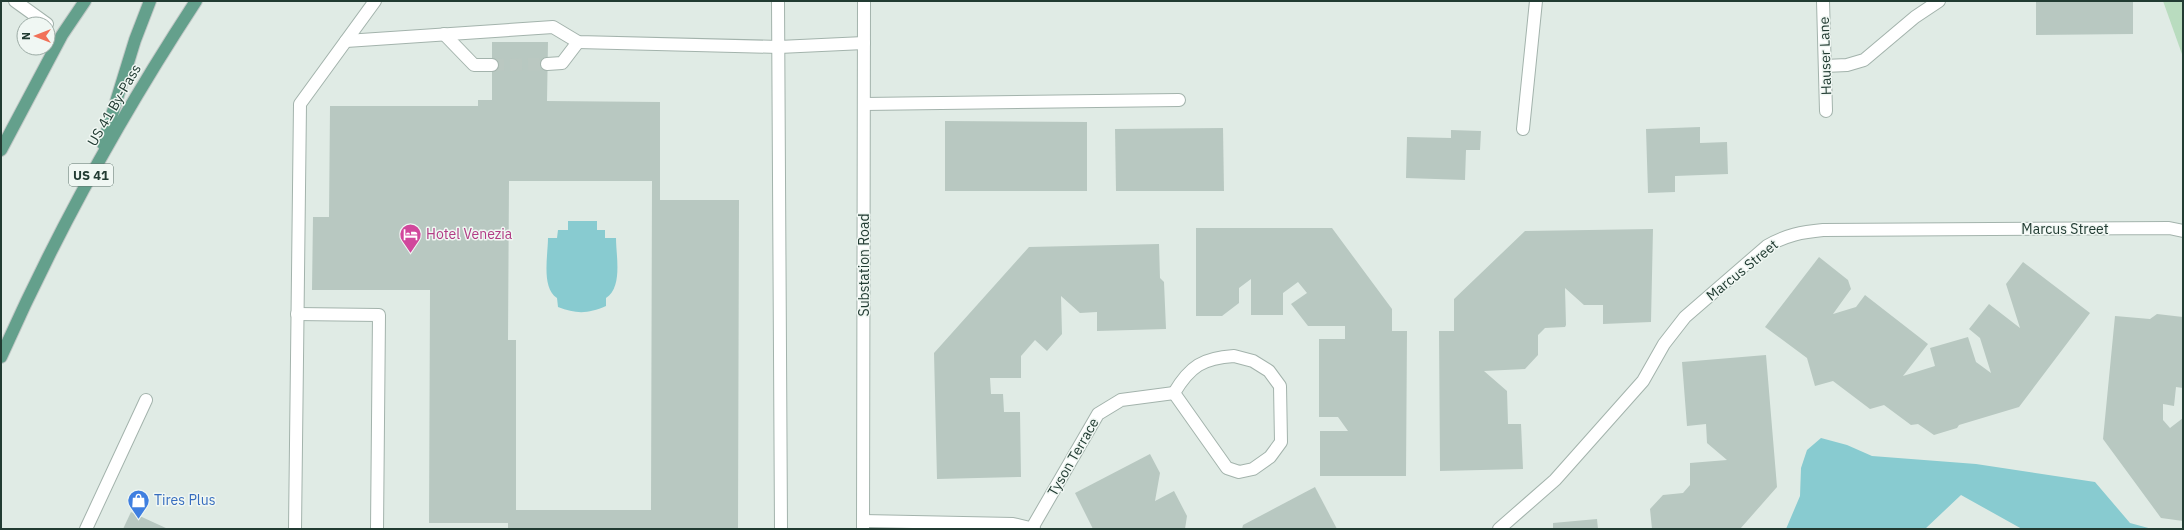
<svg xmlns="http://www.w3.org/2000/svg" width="2184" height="530" font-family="'IBM Plex Sans',sans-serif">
<rect width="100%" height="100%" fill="#e0ebe5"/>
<!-- green -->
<path fill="#b9dcbf" d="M2163,1H2183V57Z"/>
<!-- water -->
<g fill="#88cbd0">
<path d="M568,221H597V230H605V238H616C616,256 623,287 606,298V306C588,314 576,314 558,307L557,298C541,288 548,255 548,238H557L558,230H568Z"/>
<path d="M1821,438L1847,445L1872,456L1976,464L2095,482L2130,523L2152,529H2022L1961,495L1925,529H1786L1800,496L1801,468L1807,450Z"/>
</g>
<!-- building -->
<g fill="#b8c8c1" fill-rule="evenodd">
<path d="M2036,1H2133V34L2036,35Z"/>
<path d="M492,42H548L547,101L660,102V200H739L738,529H508V523H429L430,290H312L313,217H329L330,106H478V100H492ZM509,181H652L651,510H516V340H508Z"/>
<path d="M945,121L1087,122V191H945Z"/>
<path d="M1700,127V143L1727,142L1728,174L1675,176V192L1648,193L1646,129Z"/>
<path d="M1223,128L1224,191H1116L1115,129Z"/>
<path d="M1451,130L1481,131L1480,150H1466L1465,180L1406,178L1407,137L1451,138Z"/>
<path d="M1196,228H1332L1392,309V331H1407L1406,476H1320V431H1348L1338,417H1319V339H1345V326H1308L1291,304L1307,293L1298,282L1283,293V315H1251V279L1239,288V303L1222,316H1196Z"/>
<path d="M1653,229L1651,322L1603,324V305H1584L1565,288L1566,325L1565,327L1545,328L1538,335V355L1525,369L1484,371L1507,391L1508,424H1521L1523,469L1440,471L1439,331H1454V299L1525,231Z"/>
<path d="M1159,244L1160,278L1164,282L1166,329L1097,331V312L1080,313L1061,296L1062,334L1047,351L1035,340L1021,356V378H990L991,394H1003L1004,412H1020L1021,477L937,479L934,353L1029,247Z"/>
<path d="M1819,257L1848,280L1851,289L1833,314L1856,307L1865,295L1928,344L1903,376L1935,366L1930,348L1968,337L1976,362L1991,373L1980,338L1969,329L1989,304L2020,328L2006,284L2023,262L2090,313L2019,407L1959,425L1957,428L1934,435L1918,424L1911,425L1884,405L1870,409L1833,381L1815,386L1807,358L1765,327Z"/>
<path d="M2157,314L2183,317V388L2176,387L2174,406L2163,404V420L2170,428L2183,418V521L2161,518L2103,439L2115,316L2150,319Z"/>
<path d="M1766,355L1777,487L1740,529H1652L1650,509L1663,495L1683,493L1690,485V463L1727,460L1707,443L1706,424L1687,426L1682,362Z"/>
<path d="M1150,454L1160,473L1155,501L1174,491L1187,516L1185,529H1093L1075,493Z"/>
<path d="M1315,487L1337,529H1242L1243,525Z"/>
<path d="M131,512L168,529H123Z"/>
<path d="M1597,519L1598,529H1553V523Z"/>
</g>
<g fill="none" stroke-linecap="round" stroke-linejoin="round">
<!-- minor-tunnel -->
<path stroke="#bac8c1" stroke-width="12" stroke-dasharray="12 6" stroke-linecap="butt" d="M492,65L547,64"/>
<defs>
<g id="minor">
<path d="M15,1L47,24"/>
<path d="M778,1L781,529"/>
<path d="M1823,1L1826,111"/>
<path d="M444,34L474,65H492"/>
<path d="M346,41L553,27L578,42L779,47L864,43"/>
<path d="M547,64L562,63L578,42"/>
<path d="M1825,66L1847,65L1864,60L1915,17L1939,1"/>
<path d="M864,104L1179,100"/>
<path d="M1523,129L1536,1"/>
<path d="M297,314L379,315L377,529"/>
<path d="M1234,356L1253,361L1269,371L1280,386L1281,442L1270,457L1253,469L1239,472L1227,468L1174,393C1190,366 1203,358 1234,356Z"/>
<path d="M863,521L1013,524L1034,529"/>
<path d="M1032,528L1098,414L1121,400L1174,393"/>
<path d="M86,529L146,400"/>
<path d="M295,529L300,104L375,1"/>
<path d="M863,529L864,1"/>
<path d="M1499,529L1555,480L1643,381L1664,344L1685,317L1767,246C1786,235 1802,232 1823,230L2169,228L2183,231"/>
</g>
<g id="major">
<path d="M103,144L135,40L150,1"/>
<path d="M1,150L62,35L85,1"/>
<path d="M1,357C56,233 122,114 196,1"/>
</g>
</defs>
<!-- minor casing -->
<use href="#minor" stroke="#a3b3ac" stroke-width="14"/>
<!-- major casing -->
<use href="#major" stroke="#c1c8c6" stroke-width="14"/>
<!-- minor -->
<use href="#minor" stroke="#fff" stroke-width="12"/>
<!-- major -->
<use href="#major" stroke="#64a08c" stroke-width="12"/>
</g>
<!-- icons -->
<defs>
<symbol id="hotel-pin" viewBox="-11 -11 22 30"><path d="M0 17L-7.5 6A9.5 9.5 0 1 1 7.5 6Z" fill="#d1479c" stroke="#f0f7f3"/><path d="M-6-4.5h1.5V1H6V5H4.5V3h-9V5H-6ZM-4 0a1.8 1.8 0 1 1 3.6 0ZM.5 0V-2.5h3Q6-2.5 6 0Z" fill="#fff"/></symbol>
<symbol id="shop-pin" viewBox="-11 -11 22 30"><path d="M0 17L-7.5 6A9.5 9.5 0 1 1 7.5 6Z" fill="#3f7fe0" stroke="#f0f7f3"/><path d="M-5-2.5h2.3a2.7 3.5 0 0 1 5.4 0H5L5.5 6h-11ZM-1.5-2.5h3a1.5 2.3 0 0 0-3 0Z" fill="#fff"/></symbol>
</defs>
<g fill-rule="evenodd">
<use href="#hotel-pin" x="398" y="222" width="25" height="34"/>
<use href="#shop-pin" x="126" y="488" width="25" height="34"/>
</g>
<g text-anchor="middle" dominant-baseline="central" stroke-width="3" stroke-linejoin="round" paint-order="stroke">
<!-- shield labels -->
<rect fill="#f0f7f3" stroke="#5f736c" stroke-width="1" x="69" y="164" width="44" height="22" rx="3"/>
<g font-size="13" font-weight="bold" fill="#213b32">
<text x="91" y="175">US 41</text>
</g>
<!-- street labels -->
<g font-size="14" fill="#213b32" stroke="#f0f7f3">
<text transform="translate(1825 56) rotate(-92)">Hauser Lane</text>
<text transform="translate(114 105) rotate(-60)">US 41 By-Pass</text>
<text x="2065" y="229">Marcus Street</text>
<text transform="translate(864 265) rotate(-90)">Substation Road</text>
<text transform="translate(1742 270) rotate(-39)">Marcus Street</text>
<text transform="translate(1073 457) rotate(-60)">Tyson Terrace</text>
</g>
<!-- hotel labels -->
<g font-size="14" fill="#b23c85" stroke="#f0f7f3" text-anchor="start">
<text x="426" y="234">Hotel Venezia</text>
</g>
<!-- shop labels -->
<g font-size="14" fill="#366cbe" stroke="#f0f7f3" text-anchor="start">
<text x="154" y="500">Tires Plus</text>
</g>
</g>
<!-- border -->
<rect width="2184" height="530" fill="none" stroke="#213b32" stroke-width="4"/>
<!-- north arrow -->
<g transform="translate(36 36) rotate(270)"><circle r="19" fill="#f0f7f3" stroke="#9daca6"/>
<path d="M0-3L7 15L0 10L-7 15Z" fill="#f17158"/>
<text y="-6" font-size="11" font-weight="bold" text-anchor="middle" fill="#213b32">N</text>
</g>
</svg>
